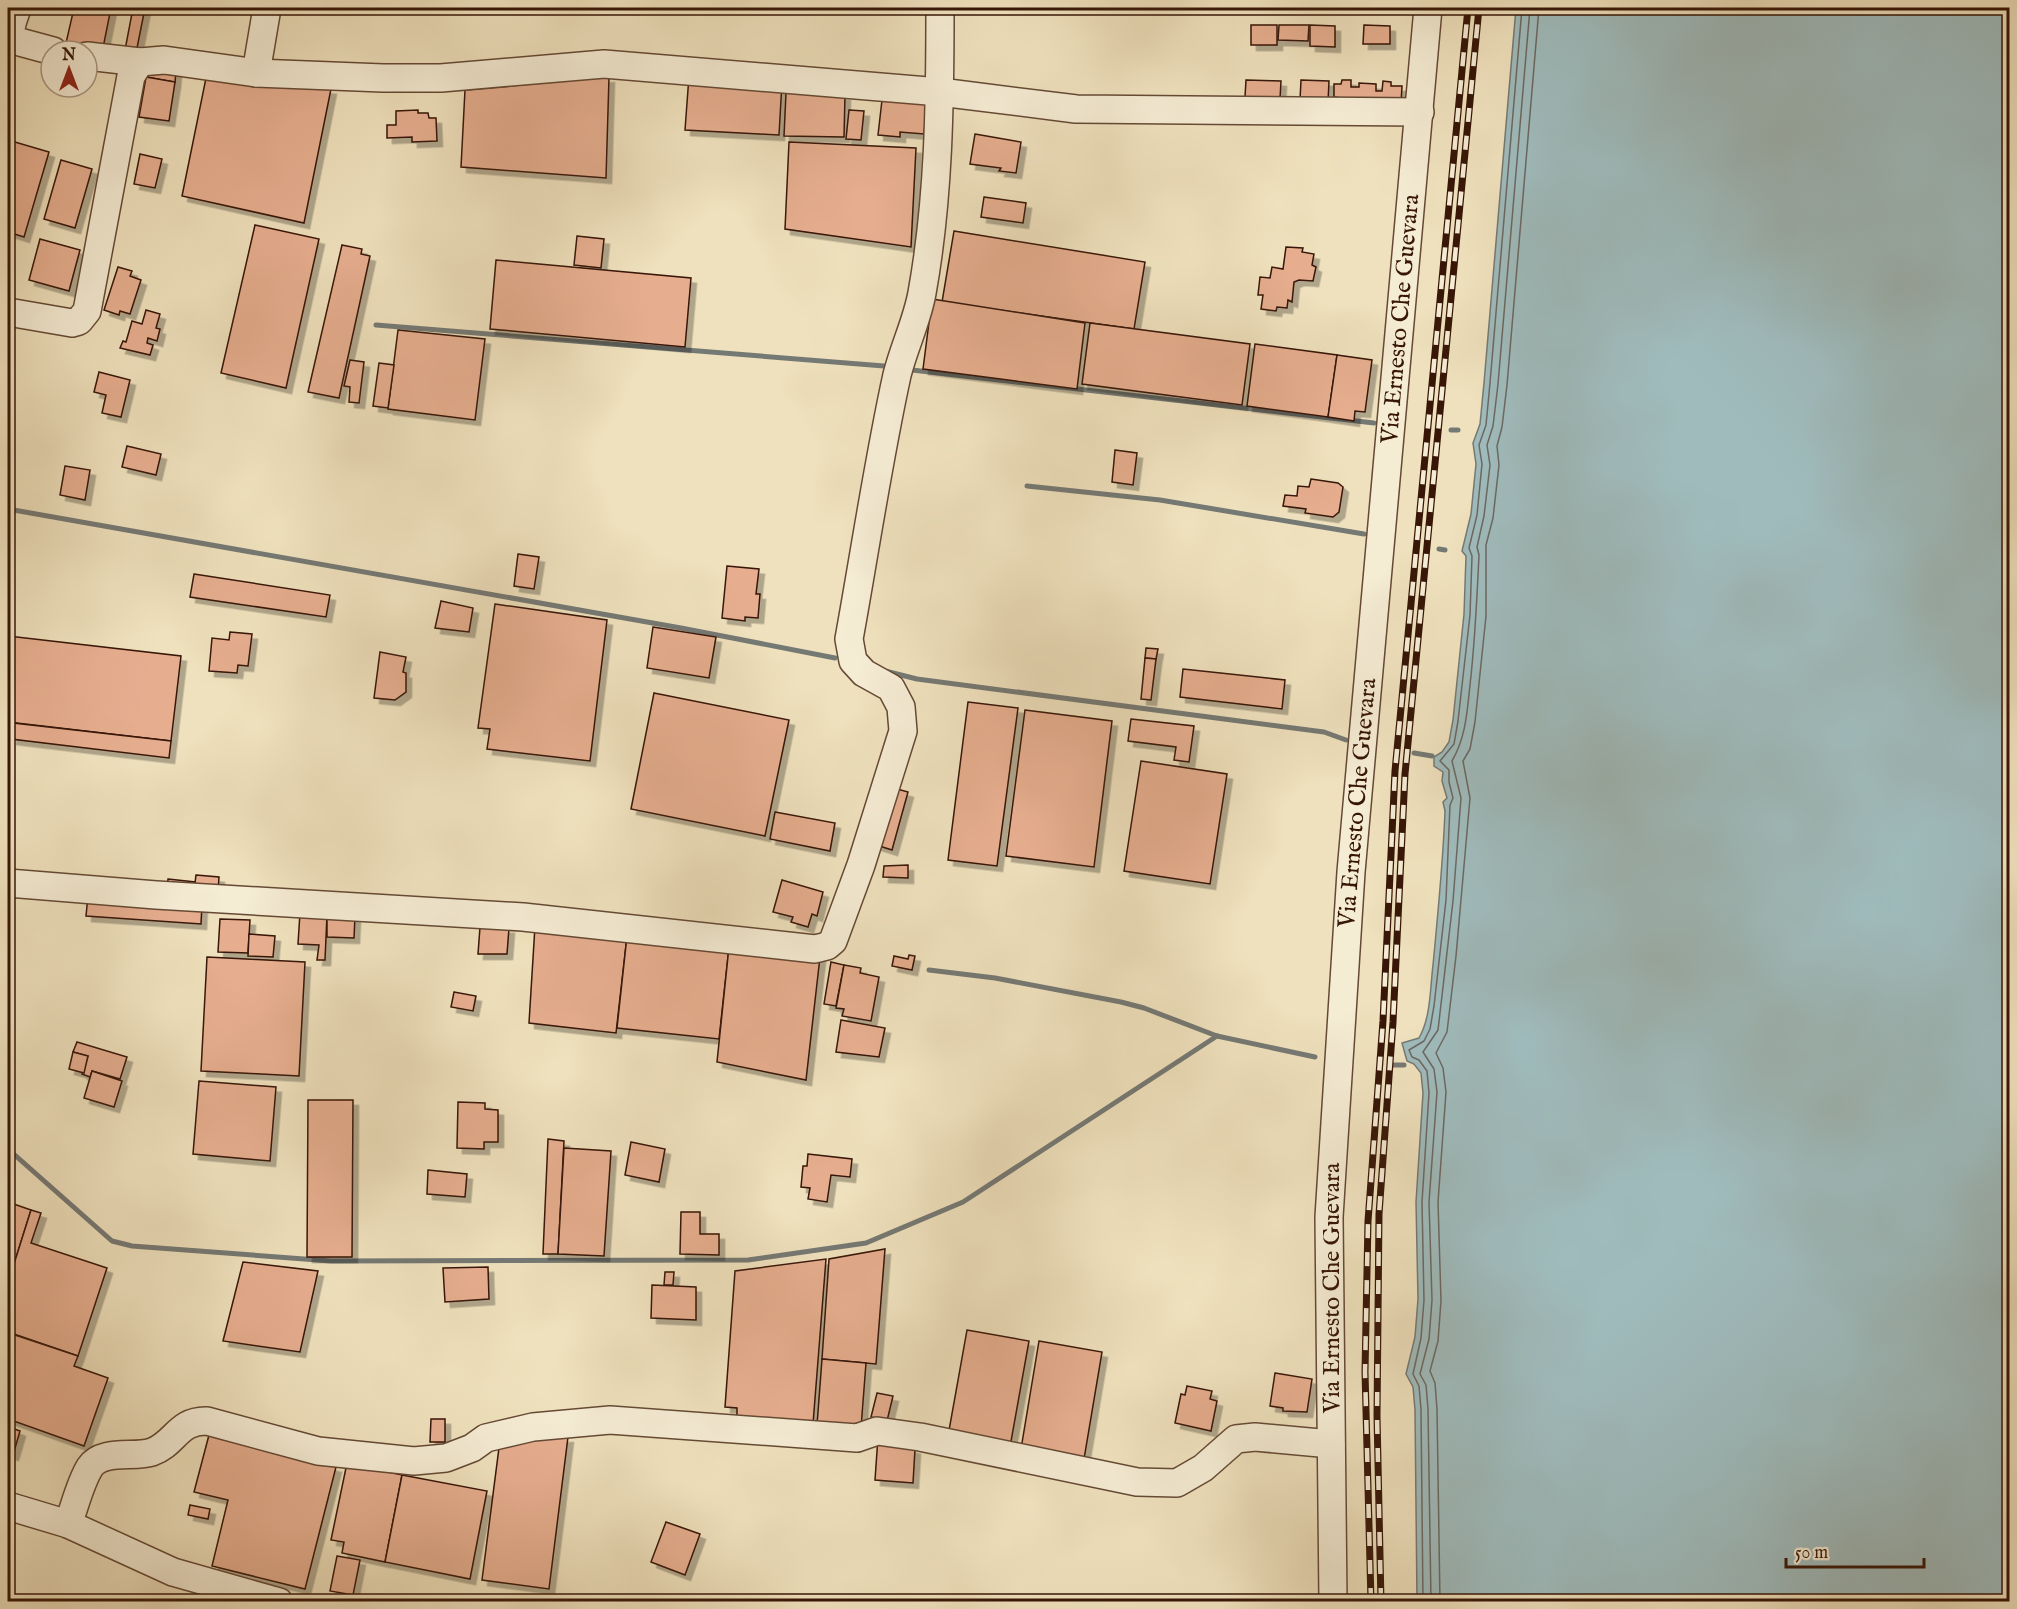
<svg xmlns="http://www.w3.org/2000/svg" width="2017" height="1609" font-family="'IM FELL English',serif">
<defs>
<filter id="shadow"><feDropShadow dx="5.5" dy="5.5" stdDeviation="0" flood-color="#0004"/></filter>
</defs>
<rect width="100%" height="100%" fill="#efe1bd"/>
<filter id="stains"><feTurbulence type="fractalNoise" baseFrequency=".00333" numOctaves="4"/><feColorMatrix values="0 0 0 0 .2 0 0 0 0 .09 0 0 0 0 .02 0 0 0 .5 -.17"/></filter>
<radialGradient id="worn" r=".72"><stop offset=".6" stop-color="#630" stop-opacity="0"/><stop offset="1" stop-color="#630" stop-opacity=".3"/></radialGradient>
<!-- water -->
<path fill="#9fbbbc" stroke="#757974" stroke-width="1.5" d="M1516,8H2009V1601H1417L1415,1410L1413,1387L1406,1374L1415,1337L1418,1299L1416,1202L1423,1093L1421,1073L1414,1064L1407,1061L1402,1043L1419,1038C1431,1017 1430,989 1433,965C1438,914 1443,863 1445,811L1443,802L1447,798L1442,781L1443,772L1434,766V757L1442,752L1449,742L1453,720L1464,614L1466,556L1462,551L1471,514L1476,464L1473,443L1480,424L1484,383Z"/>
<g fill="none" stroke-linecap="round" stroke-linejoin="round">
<!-- shore -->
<g stroke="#6b6862" stroke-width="1.5">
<path d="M1423,1602L1421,1409L1419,1386L1413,1374L1421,1338L1424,1300L1422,1202L1429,1093L1427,1071L1419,1060L1412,1057L1409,1050L1424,1041L1430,1029L1434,1006L1446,900L1450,805L1453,798L1449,782V770L1440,761L1454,744L1458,721L1470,615L1472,556L1469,548L1477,515L1482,464L1479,445L1486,425L1490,383L1522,8"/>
<path d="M1431,1602L1428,1409L1426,1385L1420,1374L1429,1339L1432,1300L1429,1202L1437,1092L1434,1069L1423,1052L1438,1030L1453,901L1461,798L1452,761C1466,737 1467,712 1470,685C1475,642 1477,599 1479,555L1477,547L1484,516L1490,465L1487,445L1493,426L1498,384L1530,8"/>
<path d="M1440,1602L1437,1409L1435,1383L1430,1371L1438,1341L1441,1301L1438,1202L1446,1092L1443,1068L1436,1053L1447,1032L1456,956L1470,798L1463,761L1470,749L1475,722L1486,616V545L1493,518L1499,465L1497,446L1502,427L1507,385L1539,8"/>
</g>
<!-- stream -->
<g stroke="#757974" stroke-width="5">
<path d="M376,325L884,366"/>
<path d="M912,370L1374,423"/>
<path d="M1451,430H1458"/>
<path d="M1027,486L1160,500L1364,534"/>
<path d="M8,509L681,628L835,658"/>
<path d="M1439,549L1445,550"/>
<path d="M885,671L917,679L1324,732L1346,740"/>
<path d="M1414,753L1432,756"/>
<path d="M929,970L995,978L1121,1002L1144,1008L1217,1036L1315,1057"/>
<path d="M1392,1065H1404"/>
<path d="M8,1149L112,1241L132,1246L331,1261L748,1260L866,1243L963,1202L1217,1036"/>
</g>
</g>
<!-- building -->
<g fill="#e6ae8f" stroke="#371607" stroke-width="1.5" filter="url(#shadow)">
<path d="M74,8H111L103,48L66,43Z"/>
<path d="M133,8H145L136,53L125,50Z"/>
<rect x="1251" y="25" width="26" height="20"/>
<path d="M1279,25H1309L1308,41L1278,40Z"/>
<path d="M1310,25L1335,26V47L1310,46Z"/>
<path d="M1364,25L1390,26V44H1363Z"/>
<path d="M148,68L176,72L175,82L146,77Z"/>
<path d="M689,76L782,82L779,135L685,130Z"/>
<path d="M146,77L175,82L169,121L139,117Z"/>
<path d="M609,77L606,178L461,167L465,90Z"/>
<path d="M206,78L331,89L304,223L182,196Z"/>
<path d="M1246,80L1281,81L1280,99L1245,97Z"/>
<path d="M1301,80L1329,81L1328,102L1300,100Z"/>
<path d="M1342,80H1351V87H1359V83L1376,84V91H1382L1383,81L1391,82V86H1402L1401,104L1341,101V98L1334,97V84H1341Z"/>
<path d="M786,93L845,95L844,137L784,136Z"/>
<path d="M882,100L927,104L924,134L900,132V137L878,135Z"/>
<path d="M418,110V113H428L429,118H436L437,141L412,142V137L387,138V125H396V111Z"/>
<path d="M849,110L864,111L861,140L846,139Z"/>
<path d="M975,134L1021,142L1016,173L999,171L1001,168L970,164Z"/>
<path d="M8,140L49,152L24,237L8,232Z"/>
<path d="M789,142L916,148L911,247L785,229Z"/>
<path d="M140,154L162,159L155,188L134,184Z"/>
<path d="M61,160L92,169L75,228L44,219Z"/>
<path d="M984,197L1026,203L1023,223L981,217Z"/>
<path d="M255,225L319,239L286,388L221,373Z"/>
<path d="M954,231L1145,262L1134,329L942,302Z"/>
<path d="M577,236L604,239L601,268L574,265Z"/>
<path d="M40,239L80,250L69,291L29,280Z"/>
<path d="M342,245L362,249L361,254L370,256L339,398L308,392Z"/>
<path d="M1286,247L1303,248L1302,252L1314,254L1312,265L1316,267L1313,281L1299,280L1294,282L1292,302L1288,300L1287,308L1277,307L1276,311L1261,309L1263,295H1258L1260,277L1270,278L1272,267L1283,269Z"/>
<path d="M496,260L691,278L685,347L490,329Z"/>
<path d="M118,267L132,271L130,276L141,280L130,314L120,311L119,315L104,310Z"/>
<path d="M932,299L1085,323L1077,389L923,369Z"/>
<path d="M146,310L160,314L156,328L160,329L157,341L148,338L147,343L153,345L150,355L120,348L123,341L126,342L132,321L142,324Z"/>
<path d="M1090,323L1250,344L1242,405L1082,384Z"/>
<path d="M398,330L485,339L475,420L388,409Z"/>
<path d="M1255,344L1337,355L1328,417L1247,406Z"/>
<path d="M1337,355L1372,360L1365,412L1355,411L1354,421L1328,417Z"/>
<path d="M350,360L364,362L359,403L349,402L350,387L344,386Z"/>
<path d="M379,363L394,365L388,408L373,406Z"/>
<path d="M99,372L130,380L121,417L102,413L106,395L94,392Z"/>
<path d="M127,446L161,454L156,475L122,467Z"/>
<path d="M1115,450L1137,453L1133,485L1112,482Z"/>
<path d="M65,466L90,470L85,500L60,495Z"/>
<path d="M1311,479L1338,483L1343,487L1339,512L1333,517L1305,513L1306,509L1283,506L1285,495L1297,496L1298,486L1309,487Z"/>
<path d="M518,554L539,557L534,589L514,586Z"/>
<path d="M727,566L759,569L756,594H760L758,618L745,617V621L722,618Z"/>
<path d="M194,574L330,595L326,617L190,597Z"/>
<path d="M441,601L473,608L469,632L435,628Z"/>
<path d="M495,604L607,620L590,761L487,749L490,729L478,728Z"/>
<path d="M653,627L716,637L709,678L647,668Z"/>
<path d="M230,632L252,634L248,666L238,665L237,673L209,671L212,638L229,640Z"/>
<path d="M8,636L181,656L171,741L8,722Z"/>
<path d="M1146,648L1158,649L1156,659L1145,658Z"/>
<path d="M380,652L406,657L403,672L406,673V692L395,700L374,698Z"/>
<path d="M1145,658L1156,659L1151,700L1141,699Z"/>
<path d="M1183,669L1285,680L1282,709L1180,697Z"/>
<path d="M654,693L789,720L765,836L631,809Z"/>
<path d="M968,702L1018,708L997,866L948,860Z"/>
<path d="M1025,710L1112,721L1094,867L1006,856Z"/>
<path d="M1131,719L1194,726L1189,762L1174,760L1176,747L1128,741Z"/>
<path d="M13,723L171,741L169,758L11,739Z"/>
<path d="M1141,761L1227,774L1210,884L1124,871Z"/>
<path d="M890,787L908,792L892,850L873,844Z"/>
<path d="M775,812L835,823L830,851L770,839Z"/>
<path d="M908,865V878L883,877L884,866Z"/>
<path d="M196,875L219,877L218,892L194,891Z"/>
<path d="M168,879L195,882L194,895L167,893Z"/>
<path d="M782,880L823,892L817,916L812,914L808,927L791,922L793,917L773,912Z"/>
<path d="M88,896L202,904L201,924L86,916Z"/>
<path d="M300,913L327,915L325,960H317L319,945L298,944Z"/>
<path d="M327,915L355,917L354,938L327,937Z"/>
<path d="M220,919L250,920L248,953L218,952Z"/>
<path d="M535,926L627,936L616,1033L529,1023Z"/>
<path d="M480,927L509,928L507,954H478Z"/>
<path d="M249,934L275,936L273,957L248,956Z"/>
<path d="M627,936L729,947L719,1039L617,1028Z"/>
<path d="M729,947L820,957L806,1080L717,1062Z"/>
<path d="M909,955L915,956L912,970L892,966L894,956L908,959Z"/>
<path d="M207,957L305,962L299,1076L201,1071Z"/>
<path d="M831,962L844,965L836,1006L824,1004Z"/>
<path d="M844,965L861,968L860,973L879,977L871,1021L842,1016L844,1009L836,1008Z"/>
<path d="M454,992L476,996L473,1011L451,1007Z"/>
<path d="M841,1020L885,1028L879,1057L836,1052Z"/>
<path d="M77,1042L127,1057L120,1079L92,1071L90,1077L82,1074L88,1056L73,1052Z"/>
<path d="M73,1052L88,1056L84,1073L69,1069Z"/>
<path d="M92,1071L122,1081L114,1107L84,1098Z"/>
<path d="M199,1081L276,1087L270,1161L193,1154Z"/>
<path d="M308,1100H353L352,1257H307Z"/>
<path d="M458,1102L485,1103V1109L498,1110V1142H484V1149L457,1148Z"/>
<path d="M548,1139L564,1141L558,1254H543Z"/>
<path d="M631,1142L665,1149L659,1182L625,1175Z"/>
<path d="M564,1148L611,1151L604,1256L558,1254Z"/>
<path d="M808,1154L852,1159L850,1177L831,1175L827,1202L808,1199L810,1188L801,1187L803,1166H807Z"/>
<path d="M428,1170L467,1174L465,1197L427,1194Z"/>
<path d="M8,1202L31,1210L8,1283Z"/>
<path d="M31,1210L41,1213L31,1243L107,1268L78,1356L8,1332V1283Z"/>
<path d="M681,1212H700V1234H719V1255L680,1254Z"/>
<path d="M885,1249L876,1364L822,1359L829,1259Z"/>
<path d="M826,1259L813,1424L737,1419V1408L725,1407L735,1271Z"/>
<path d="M243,1262L318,1271L300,1352L223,1341Z"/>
<path d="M488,1267L489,1299L445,1302L443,1268Z"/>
<path d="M665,1272H674L673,1285H664Z"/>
<path d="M652,1285L696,1287V1320L651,1318Z"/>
<path d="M967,1330L1029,1341L1010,1447L948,1436Z"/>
<path d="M12,1334L78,1356L74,1366L108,1378L84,1446L8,1419V1348Z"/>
<path d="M1039,1341L1102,1352L1084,1459L1021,1449Z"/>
<path d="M822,1359L866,1363L861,1428L817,1425Z"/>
<path d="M1275,1373L1312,1379L1307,1412L1283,1411V1408L1270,1406Z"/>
<path d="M1187,1386L1212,1391L1210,1399L1217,1401L1211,1431L1175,1423L1181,1394L1185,1395Z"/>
<path d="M877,1393L893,1396L887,1421L871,1417Z"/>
<path d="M431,1419H445V1442H430Z"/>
<path d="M9,1427L20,1431L13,1455L8,1453Z"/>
<path d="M209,1435L336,1467L305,1589L212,1566L228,1500L194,1492Z"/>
<path d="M568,1437L549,1589L482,1580L500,1440Z"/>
<path d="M878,1437L915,1449L913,1483L875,1480Z"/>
<path d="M347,1463L402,1475L385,1562L342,1553L344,1542L331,1540Z"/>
<path d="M402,1475L487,1491L470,1579L385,1562Z"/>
<path d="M190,1505L210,1509L208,1519L188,1515Z"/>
<path d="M666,1522L700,1534L685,1575L651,1562Z"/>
<path d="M337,1556L360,1560L353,1595L330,1591Z"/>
<path d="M520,1595L557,1602H518Z"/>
</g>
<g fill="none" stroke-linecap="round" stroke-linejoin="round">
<defs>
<g id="minor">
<path d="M17,8C14,19 6,32 16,41L53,51"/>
<path d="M140,62L164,60L256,73L383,78H441L604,64L940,92L1076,109L1420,112"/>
<path d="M256,73L267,8"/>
<path d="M8,312L72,323L79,321L87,311L131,76L140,62L87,56"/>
<path d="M8,883L156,895L523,917L815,949L827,946L833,941L861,865L903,731L901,707L891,688L864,673L853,661L849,639C865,551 878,462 897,375C904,347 917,321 922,293C939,199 940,102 940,8"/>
<path d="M8,1506L68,1524L173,1572L279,1602"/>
<path d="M68,1524C75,1506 80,1483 90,1467C102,1449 134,1458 152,1452C175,1444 178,1420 207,1421L318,1451L414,1461L446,1458L472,1448L486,1438L533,1427L610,1420L857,1438L877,1431L920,1437L1137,1482L1177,1483L1203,1468L1236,1439L1255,1437L1331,1444"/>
<path d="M1333,1602L1329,1217L1351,872L1428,8"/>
</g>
</defs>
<!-- minor casing -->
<use href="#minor" stroke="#654934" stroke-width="30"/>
<!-- minor -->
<use href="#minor" stroke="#f5ecd4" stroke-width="27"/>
<defs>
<g id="rail">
<path d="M1371,1602L1365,1372L1368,1221L1383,1021L1395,771L1468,8"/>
<path d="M1381,1602L1377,1416L1379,1214L1393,1022L1405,774L1479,8"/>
</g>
</defs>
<!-- rail casing -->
<use href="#rail" stroke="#371607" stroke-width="7"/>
<!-- rail -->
<use href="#rail" stroke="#f5ecd4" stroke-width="4.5" stroke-dasharray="14" stroke-linecap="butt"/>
</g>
<g text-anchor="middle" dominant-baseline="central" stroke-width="4.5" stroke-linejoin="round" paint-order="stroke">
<!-- street labels -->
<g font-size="24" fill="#371607" stroke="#f5ecd4">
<text transform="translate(1401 319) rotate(-85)">Via Ernesto Che Guevara</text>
<text transform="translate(1358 803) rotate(-85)">Via Ernesto Che Guevara</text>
<text transform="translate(1332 1288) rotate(-90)">Via Ernesto Che Guevara</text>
</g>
</g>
<!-- margin -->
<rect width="2017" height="1609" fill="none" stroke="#efe1bd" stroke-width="30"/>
<rect x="9" y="9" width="1999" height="1591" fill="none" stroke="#371607" stroke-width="3"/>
<rect x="15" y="15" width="1987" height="1579" fill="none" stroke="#371607" stroke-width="1.5"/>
<!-- north arrow -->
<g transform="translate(69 69)"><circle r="28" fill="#f5ecd4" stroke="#a99682" stroke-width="1.5"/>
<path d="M0-4.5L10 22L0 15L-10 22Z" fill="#8f2418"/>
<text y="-9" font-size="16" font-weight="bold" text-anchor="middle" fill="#371607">N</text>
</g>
<!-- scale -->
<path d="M1786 1558v9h138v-9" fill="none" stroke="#371607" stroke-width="3"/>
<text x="1795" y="1558" font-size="18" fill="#371607" stroke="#f5ecd4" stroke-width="4.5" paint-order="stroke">50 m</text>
<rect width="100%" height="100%" filter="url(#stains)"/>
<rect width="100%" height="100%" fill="url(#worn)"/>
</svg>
